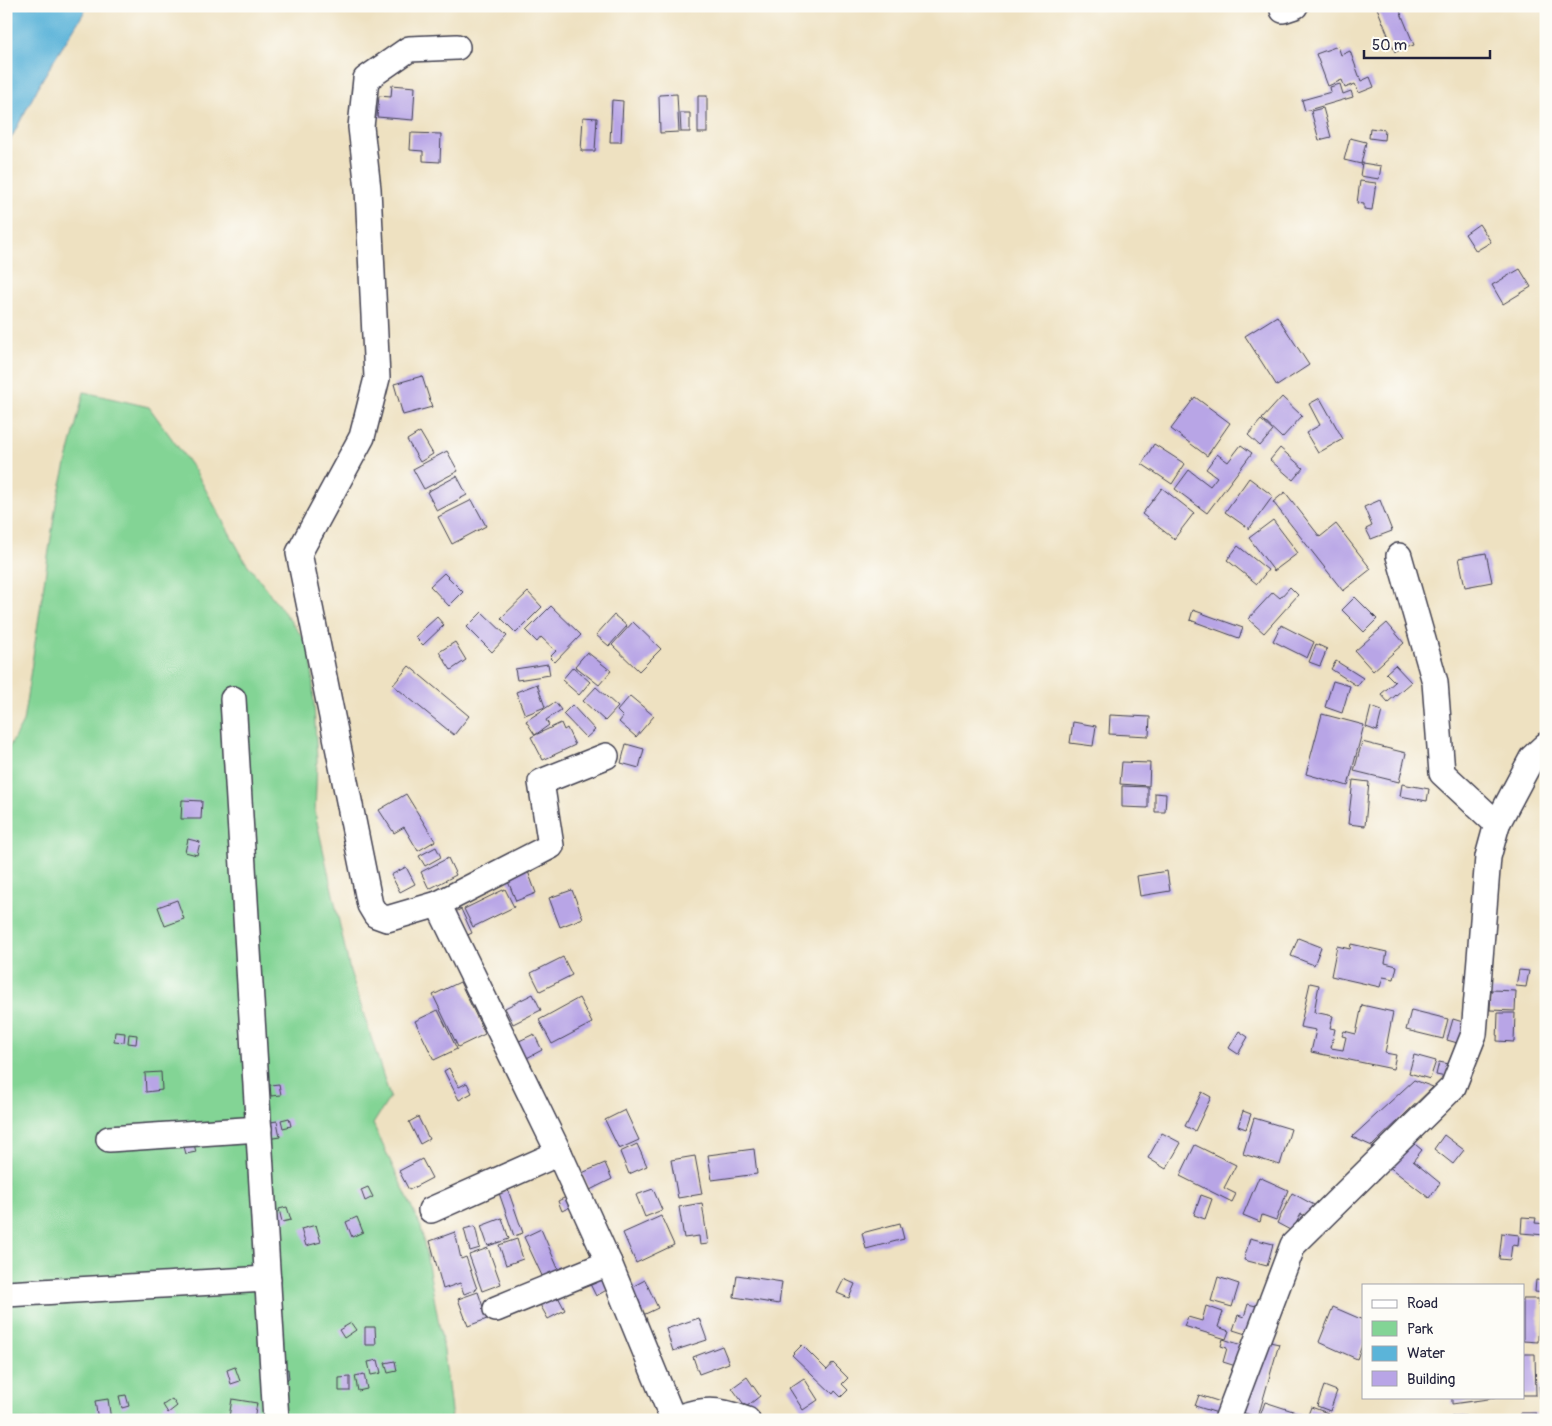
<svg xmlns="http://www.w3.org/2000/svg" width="1552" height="1426" font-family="Pangolin,sans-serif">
<rect width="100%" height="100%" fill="#fdfcf7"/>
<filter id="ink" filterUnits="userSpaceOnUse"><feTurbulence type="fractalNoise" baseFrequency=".02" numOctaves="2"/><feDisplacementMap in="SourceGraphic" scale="10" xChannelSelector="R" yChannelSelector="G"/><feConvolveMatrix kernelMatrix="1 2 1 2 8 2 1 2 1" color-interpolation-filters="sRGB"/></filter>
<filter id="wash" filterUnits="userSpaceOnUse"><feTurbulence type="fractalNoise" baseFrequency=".0096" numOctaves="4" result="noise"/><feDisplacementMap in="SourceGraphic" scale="20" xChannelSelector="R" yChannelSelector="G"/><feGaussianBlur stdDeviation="1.12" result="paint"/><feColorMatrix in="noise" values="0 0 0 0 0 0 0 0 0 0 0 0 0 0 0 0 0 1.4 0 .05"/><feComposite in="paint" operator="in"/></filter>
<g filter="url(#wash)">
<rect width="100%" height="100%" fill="#eee1c1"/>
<!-- green -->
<path fill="#83d495" stroke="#527b68" d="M84,392L149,407L196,472L245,561L311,648L317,760L315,813L350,971L390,1097L373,1124L421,1227L444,1351L452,1420H6V753L23,722L56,504Z"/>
<!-- water -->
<path fill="#5bb4d9" stroke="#3e6b8a" d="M6,6H88L43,78L6,148Z"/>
<g id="blocks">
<!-- building -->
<g fill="#b8a5e6">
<path d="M1380,6H1398L1414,45L1395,52L1377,8Z"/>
<path d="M1338,46L1341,55L1350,51L1361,81L1370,77L1374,87L1359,93L1355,84L1345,88L1342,80L1328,86L1316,54Z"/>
<path d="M1340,84L1343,94L1351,91L1353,97L1305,111L1302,100L1331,92L1330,87Z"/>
<path d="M392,85L415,87L413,120L377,117L379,96L391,97Z"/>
<path d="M677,94L679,132L660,133L659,95Z"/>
<rect x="698" y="96" width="9" height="37"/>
<path d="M612,100L623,101L621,142H610Z"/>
<path d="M1323,108L1331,137L1319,140L1311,111Z"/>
<path d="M680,113H690V132H681Z"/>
<path d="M583,117L597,118L595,151H581Z"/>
<path d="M1370,128L1385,130L1384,140L1369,138Z"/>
<path d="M411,133L441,134L440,162L423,161V151L410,150Z"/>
<path d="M1350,138L1366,142L1361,164L1344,160Z"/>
<path d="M1362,163L1381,166L1379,179L1360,176Z"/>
<path d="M1360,181L1376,183L1372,210L1364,209V204L1357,203Z"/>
<path d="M1479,224L1491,242L1476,251L1465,234Z"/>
<path d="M1520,269L1531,287L1503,304L1492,285Z"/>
<path d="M1277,316L1309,365L1277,386L1245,336Z"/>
<path d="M422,376L432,407L403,415L394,384Z"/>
<path d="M1195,397L1230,423L1207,456L1171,429Z"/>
<path d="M1282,397L1302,416L1282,438L1262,419Z"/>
<path d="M1320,398L1343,439L1318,453L1306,433L1320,425L1309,404Z"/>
<path d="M1261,420L1273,431L1260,446L1248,435Z"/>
<path d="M420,432L433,454L420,462L407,440Z"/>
<path d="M1154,444L1185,464L1172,484L1142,464Z"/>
<path d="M1241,445L1252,453L1207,513L1175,489L1189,470L1210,486L1217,477L1206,469L1217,454L1228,462Z"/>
<path d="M1280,448L1303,468L1293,480L1270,460Z"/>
<path d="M447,451L458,471L424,489L413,469Z"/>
<path d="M457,476L467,495L437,511L427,492Z"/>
<path d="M1249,478L1273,496L1249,529L1225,512Z"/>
<path d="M1162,488L1194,513L1174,539L1142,514Z"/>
<path d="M1285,492L1320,537L1336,524L1371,569L1343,591L1273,502Z"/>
<path d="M472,500L486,526L452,544L438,517Z"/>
<path d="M1380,500L1392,531L1371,539L1366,529L1372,526L1364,507Z"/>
<path d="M1273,520L1298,553L1274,571L1249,538Z"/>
<path d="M1238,546L1268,570L1257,584L1227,560Z"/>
<path d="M1486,553L1492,582L1465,587L1459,558Z"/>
<path d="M444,573L463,592L449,606L430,586Z"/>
<path d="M1290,587L1298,595L1264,633L1248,619L1273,592L1280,598Z"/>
<path d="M528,592L542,607L516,633L501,618Z"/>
<path d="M1355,597L1377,619L1364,632L1342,610Z"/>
<path d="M551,606L581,635L555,662L550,657L556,651L541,637L537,642L526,631Z"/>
<path d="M1193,610L1243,628L1239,638L1190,620Z"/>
<path d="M482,612L507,636L492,652L467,627Z"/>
<path d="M614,615L627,626L609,646L596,635Z"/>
<path d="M437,617L444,625L423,645L415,637Z"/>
<path d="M633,622L661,649L639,671L612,645Z"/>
<path d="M1387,623L1404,643L1373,671L1355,651Z"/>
<path d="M1281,625L1314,642L1307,658L1273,641Z"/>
<path d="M455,642L466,660L451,670L439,652Z"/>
<path d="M1316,644L1327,649L1320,666L1309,662Z"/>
<path d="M587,652L611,671L599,685L575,666Z"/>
<path d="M1336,661L1363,678L1357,686L1331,669Z"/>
<path d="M548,664L550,675L517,680L515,669Z"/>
<path d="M1395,665L1411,682L1388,702L1381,694L1395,682L1386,673Z"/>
<path d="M409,666L469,716L454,735L393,685Z"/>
<path d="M573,667L590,682L579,695L562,680Z"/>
<path d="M1333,681L1350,686L1342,713L1325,707Z"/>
<path d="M537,684L545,707L525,715L516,692Z"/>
<path d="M596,687L618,707L605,721L583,701Z"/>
<path d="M630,696L654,716L636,737L619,722L623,717L617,711Z"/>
<path d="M555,702L561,710L546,720L549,725L535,735L526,721Z"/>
<path d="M572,705L595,730L586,738L563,714Z"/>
<path d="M1371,707L1382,711L1377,731L1366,727Z"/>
<path d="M1322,714L1364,725L1348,786L1306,774Z"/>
<path d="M1110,715L1150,717L1149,736L1109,734Z"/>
<path d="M1073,722L1096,726L1093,746L1070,743Z"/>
<path d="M561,723L564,730L567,728L575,745L543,760L531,737Z"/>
<path d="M1362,742L1406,753L1399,782L1354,771Z"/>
<path d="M626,744L644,749L639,768L621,763Z"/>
<path d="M1122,762L1150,763L1149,786L1120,784Z"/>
<path d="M1353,780L1369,782L1365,826L1348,824Z"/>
<path d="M1402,784L1429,789L1427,801L1400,796Z"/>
<path d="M1122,786L1148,787V808L1122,807Z"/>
<path d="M1155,793L1166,794L1165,812H1155Z"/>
<path d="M406,794L435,841L418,851L404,827L394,833L379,810Z"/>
<path d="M182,800L202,801L201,819H181Z"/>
<path d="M188,839L200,842L197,855L185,852Z"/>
<path d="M436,847L441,857L425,866L419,856Z"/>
<path d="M448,858L456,875L429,889L421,872Z"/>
<path d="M526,866L536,893L516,901L505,874Z"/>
<path d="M406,867L415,884L400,892L391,875Z"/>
<path d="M1167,871L1170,891L1140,896L1137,876Z"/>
<path d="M505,889L514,907L473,927L464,909Z"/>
<path d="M572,890L583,918L560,927L549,898Z"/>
<path d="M177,900L184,919L165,926L158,907Z"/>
<path d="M461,909L472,933L461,938L450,915Z"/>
<path d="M1298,938L1321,947L1314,965L1291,956Z"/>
<path d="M1351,944L1387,952L1385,963L1397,966L1394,979L1383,977L1380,987L1331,976L1337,946L1350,949Z"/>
<path d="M563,957L572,975L540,991L531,973Z"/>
<path d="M1519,970L1529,971L1526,987L1516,986Z"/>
<path d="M460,982L485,1034L458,1047L433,995Z"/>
<path d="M1310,983L1319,985L1314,1012L1333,1016L1330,1028L1335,1029L1331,1048L1343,1050L1346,1037L1342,1036L1344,1031L1356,1034L1362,1005L1393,1012L1385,1053L1396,1055L1393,1069L1311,1052L1316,1030L1300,1027Z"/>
<path d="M1491,990L1516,991L1515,1011L1490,1010Z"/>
<path d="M533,994L541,1010L513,1024L505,1008Z"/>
<path d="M579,998L592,1023L552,1044L539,1020Z"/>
<path d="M438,1010L457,1049L434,1060L415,1021Z"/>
<path d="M1411,1010L1448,1019L1443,1039L1406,1030Z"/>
<path d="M1498,1013H1515L1514,1042L1497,1041Z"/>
<path d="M1453,1019L1466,1023L1461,1044L1447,1040Z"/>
<path d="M1239,1031L1248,1037L1238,1054L1229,1048Z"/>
<path d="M115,1032L125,1033L124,1042L114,1041Z"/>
<path d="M129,1034L137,1035L136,1044L128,1043Z"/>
<path d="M534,1034L542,1050L523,1060L515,1043Z"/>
<path d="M1414,1055L1436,1061L1430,1079L1409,1073Z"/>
<path d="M1439,1062L1449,1064L1446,1077L1436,1075Z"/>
<path d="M449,1068L459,1087L467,1083L472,1093L459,1100L444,1071Z"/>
<path d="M161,1072L162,1090L146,1092L145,1073Z"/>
<path d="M1414,1080L1433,1087L1372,1146L1352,1137Z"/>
<path d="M279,1084L281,1095L271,1096L270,1085Z"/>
<path d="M1202,1092L1211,1097L1195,1131L1185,1126Z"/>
<path d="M625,1110L639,1140L619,1149L605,1120Z"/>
<path d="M1243,1111L1251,1114L1246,1129L1238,1126Z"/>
<path d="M418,1117L429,1139L420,1144L409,1122Z"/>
<path d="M289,1118L291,1126L283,1128L281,1120Z"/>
<path d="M1254,1118L1291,1129L1280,1165L1243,1154Z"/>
<path d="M277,1121L280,1137L267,1139L265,1123Z"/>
<path d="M1162,1133L1181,1143L1166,1169L1148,1158Z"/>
<path d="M1444,1135L1464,1150L1453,1164L1434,1149Z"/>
<path d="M1409,1139L1422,1150L1413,1161L1440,1183L1429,1198L1388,1166Z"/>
<path d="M193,1140L196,1152L186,1154L183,1143Z"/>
<path d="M637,1144L647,1166L629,1174L620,1152Z"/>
<path d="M1195,1145L1236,1165L1224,1188L1236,1194L1232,1202L1180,1176Z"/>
<path d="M754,1149L757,1174L712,1180L708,1155Z"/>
<path d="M695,1156L702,1194L678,1198L671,1160Z"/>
<path d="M422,1159L432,1178L409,1190L399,1171Z"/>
<path d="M605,1163L612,1179L590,1190L582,1173Z"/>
<path d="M1259,1177L1288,1190L1276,1220L1262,1215L1260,1222L1243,1215Z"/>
<path d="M368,1187L373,1197L365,1201L361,1190Z"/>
<path d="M653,1189L662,1210L645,1217L636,1195Z"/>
<path d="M508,1190L523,1233L514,1236L499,1193Z"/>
<path d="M1292,1193L1314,1205L1308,1217L1301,1214L1292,1231L1277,1223Z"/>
<path d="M572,1194L576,1204L562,1211L558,1201Z"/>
<path d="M1201,1195L1212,1199L1205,1219L1194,1215Z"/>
<path d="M702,1203L708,1244L700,1245L699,1236L684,1238L679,1207Z"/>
<path d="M287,1207L291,1220L282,1222L279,1209Z"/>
<path d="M661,1216L674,1245L636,1263L623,1233Z"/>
<path d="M357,1217L363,1232L352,1237L346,1222Z"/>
<path d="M1522,1217L1536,1218L1535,1223L1546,1224L1545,1235L1521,1233Z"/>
<path d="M502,1218L509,1239L488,1246L481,1226Z"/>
<path d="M900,1223L904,1239L866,1249L862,1233Z"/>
<path d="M316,1225L321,1242L306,1246L301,1229Z"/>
<path d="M475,1226L480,1248L470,1251L464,1229Z"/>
<path d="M541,1229L560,1273L544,1280L524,1237Z"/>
<path d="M455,1232L461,1259L466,1257L477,1289L464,1294L460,1283L443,1289L430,1241Z"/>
<path d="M1502,1233L1519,1235L1518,1246L1512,1245L1510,1260L1499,1259Z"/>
<path d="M1250,1238L1273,1244L1267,1266L1244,1260Z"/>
<path d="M517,1239L523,1259L506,1265L499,1245Z"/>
<path d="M488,1248L501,1284L482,1291L469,1255Z"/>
<path d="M603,1269L612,1287L596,1296L587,1278Z"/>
<path d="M737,1275L782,1282L779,1304L734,1297Z"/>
<path d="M1218,1277L1239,1284L1232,1307L1211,1301Z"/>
<path d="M844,1279L855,1284L849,1298L837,1293Z"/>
<path d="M645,1280L658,1308L641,1316L628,1289Z"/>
<path d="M1536,1280L1546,1281V1293L1535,1292Z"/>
<path d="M555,1291L565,1310L548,1319L538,1301Z"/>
<path d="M478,1292L487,1319L468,1326L458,1299Z"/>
<path d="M1523,1299H1539L1538,1342L1523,1341Z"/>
<path d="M1248,1304L1260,1307L1252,1336L1233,1330L1238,1315L1244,1317Z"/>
<path d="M1206,1306L1223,1312L1218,1327L1229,1331L1226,1339L1184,1326L1188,1317L1202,1321Z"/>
<path d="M1333,1307L1363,1320V1343L1357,1359L1319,1342Z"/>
<path d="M699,1318L707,1340L673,1351L666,1329Z"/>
<path d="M351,1323L356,1330L344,1338L339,1330Z"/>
<path d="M365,1327H375L376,1345H365Z"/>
<path d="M1223,1339L1245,1346L1239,1367L1223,1362L1227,1348L1221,1346Z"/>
<path d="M1265,1341L1279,1344L1258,1417L1244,1413Z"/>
<path d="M802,1345L827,1370L833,1363L848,1378L842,1384L848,1390L841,1397L835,1391L833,1394L792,1355Z"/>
<path d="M722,1346L729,1363L699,1374L693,1357Z"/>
<path d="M1523,1354H1535L1536,1395H1523Z"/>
<path d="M378,1360L381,1373L371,1375L368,1362Z"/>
<path d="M395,1361L397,1371L388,1373L385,1363Z"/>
<path d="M235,1367L240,1381L231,1384L227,1370Z"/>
<path d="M288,1369L289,1379L278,1380L277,1371Z"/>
<path d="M364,1374L367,1389L358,1391L355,1376Z"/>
<path d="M350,1377V1391H339V1378Z"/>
<path d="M747,1377L760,1396L746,1407L732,1388Z"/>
<path d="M804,1378L818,1400L803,1410L789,1388Z"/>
<path d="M1324,1386L1337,1391L1330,1411L1317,1406Z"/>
<path d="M1539,1386H1546V1399H1540Z"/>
<path d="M126,1395L129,1406L122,1408L119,1396Z"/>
<path d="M1199,1395L1227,1404L1224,1415L1195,1406Z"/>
<path d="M1452,1397H1495V1398L1452,1404Z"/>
<path d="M108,1399L111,1420H98L95,1401Z"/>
<path d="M172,1399L177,1406L168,1413L163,1405Z"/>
<path d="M232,1399L257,1403L254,1420L229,1417Z"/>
<path d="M1265,1402L1302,1414L1300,1420L1259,1419Z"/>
<path d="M1311,1407L1328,1413L1326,1420H1306Z"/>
<path d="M1520,1413H1536V1420H1521Z"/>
<path d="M132,1416L133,1420H120V1419Z"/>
<rect x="1452" y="1416" width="13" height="4"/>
</g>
</g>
</g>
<g filter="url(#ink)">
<use href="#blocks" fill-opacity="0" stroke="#413f4f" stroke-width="1"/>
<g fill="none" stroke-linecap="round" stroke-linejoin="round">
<defs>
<g id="minor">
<path d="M1283,10L1295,6"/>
<path d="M457,47L409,49L366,79L361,127L368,189L377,378L362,437L299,553L370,905L376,915L387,919L438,904L559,1153L609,1263L673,1419C703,1409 716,1408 747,1420"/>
<path d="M1399,556L1435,682L1442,773L1497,824"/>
<path d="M233,699L276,1420"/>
<path d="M438,904L551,846L541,782L606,756"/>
<path d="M109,1139L259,1129"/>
<path d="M431,1210L559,1153"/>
<path d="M6,1294L268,1279"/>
<path d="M496,1309L609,1263"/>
<path d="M1227,1420L1293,1245L1453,1087L1474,1034L1488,857L1497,824L1532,758L1546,745"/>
</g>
</defs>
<!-- minor casing -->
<use href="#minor" stroke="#413f4f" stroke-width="28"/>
<!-- minor -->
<use href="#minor" stroke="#fff" stroke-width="25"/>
</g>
</g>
<!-- margin -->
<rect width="1552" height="1426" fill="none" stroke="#fdfcf7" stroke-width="25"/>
<!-- legend -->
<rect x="1362" y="1284" width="162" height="115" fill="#fdfcf7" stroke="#a5a5ac"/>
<rect x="1372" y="1300" width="25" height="8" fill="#ffffff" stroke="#a5a5ac"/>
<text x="1407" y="1308" font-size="15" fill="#22223b">Road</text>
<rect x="1372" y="1321" width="25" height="15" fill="#83d495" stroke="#a5a5ac"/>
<text x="1407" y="1334" font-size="15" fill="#22223b">Park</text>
<rect x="1372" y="1346" width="25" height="15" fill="#5bb4d9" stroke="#a5a5ac"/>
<text x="1407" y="1358" font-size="15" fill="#22223b">Water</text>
<rect x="1372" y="1371" width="25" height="15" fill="#b8a5e6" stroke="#a5a5ac"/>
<text x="1407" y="1384" font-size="15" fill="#22223b">Building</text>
<!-- scale -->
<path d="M1364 50v8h126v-8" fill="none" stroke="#22223b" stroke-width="2.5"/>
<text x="1372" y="50" font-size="15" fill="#22223b" stroke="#fdfcf7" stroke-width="4" paint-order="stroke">50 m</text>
</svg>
